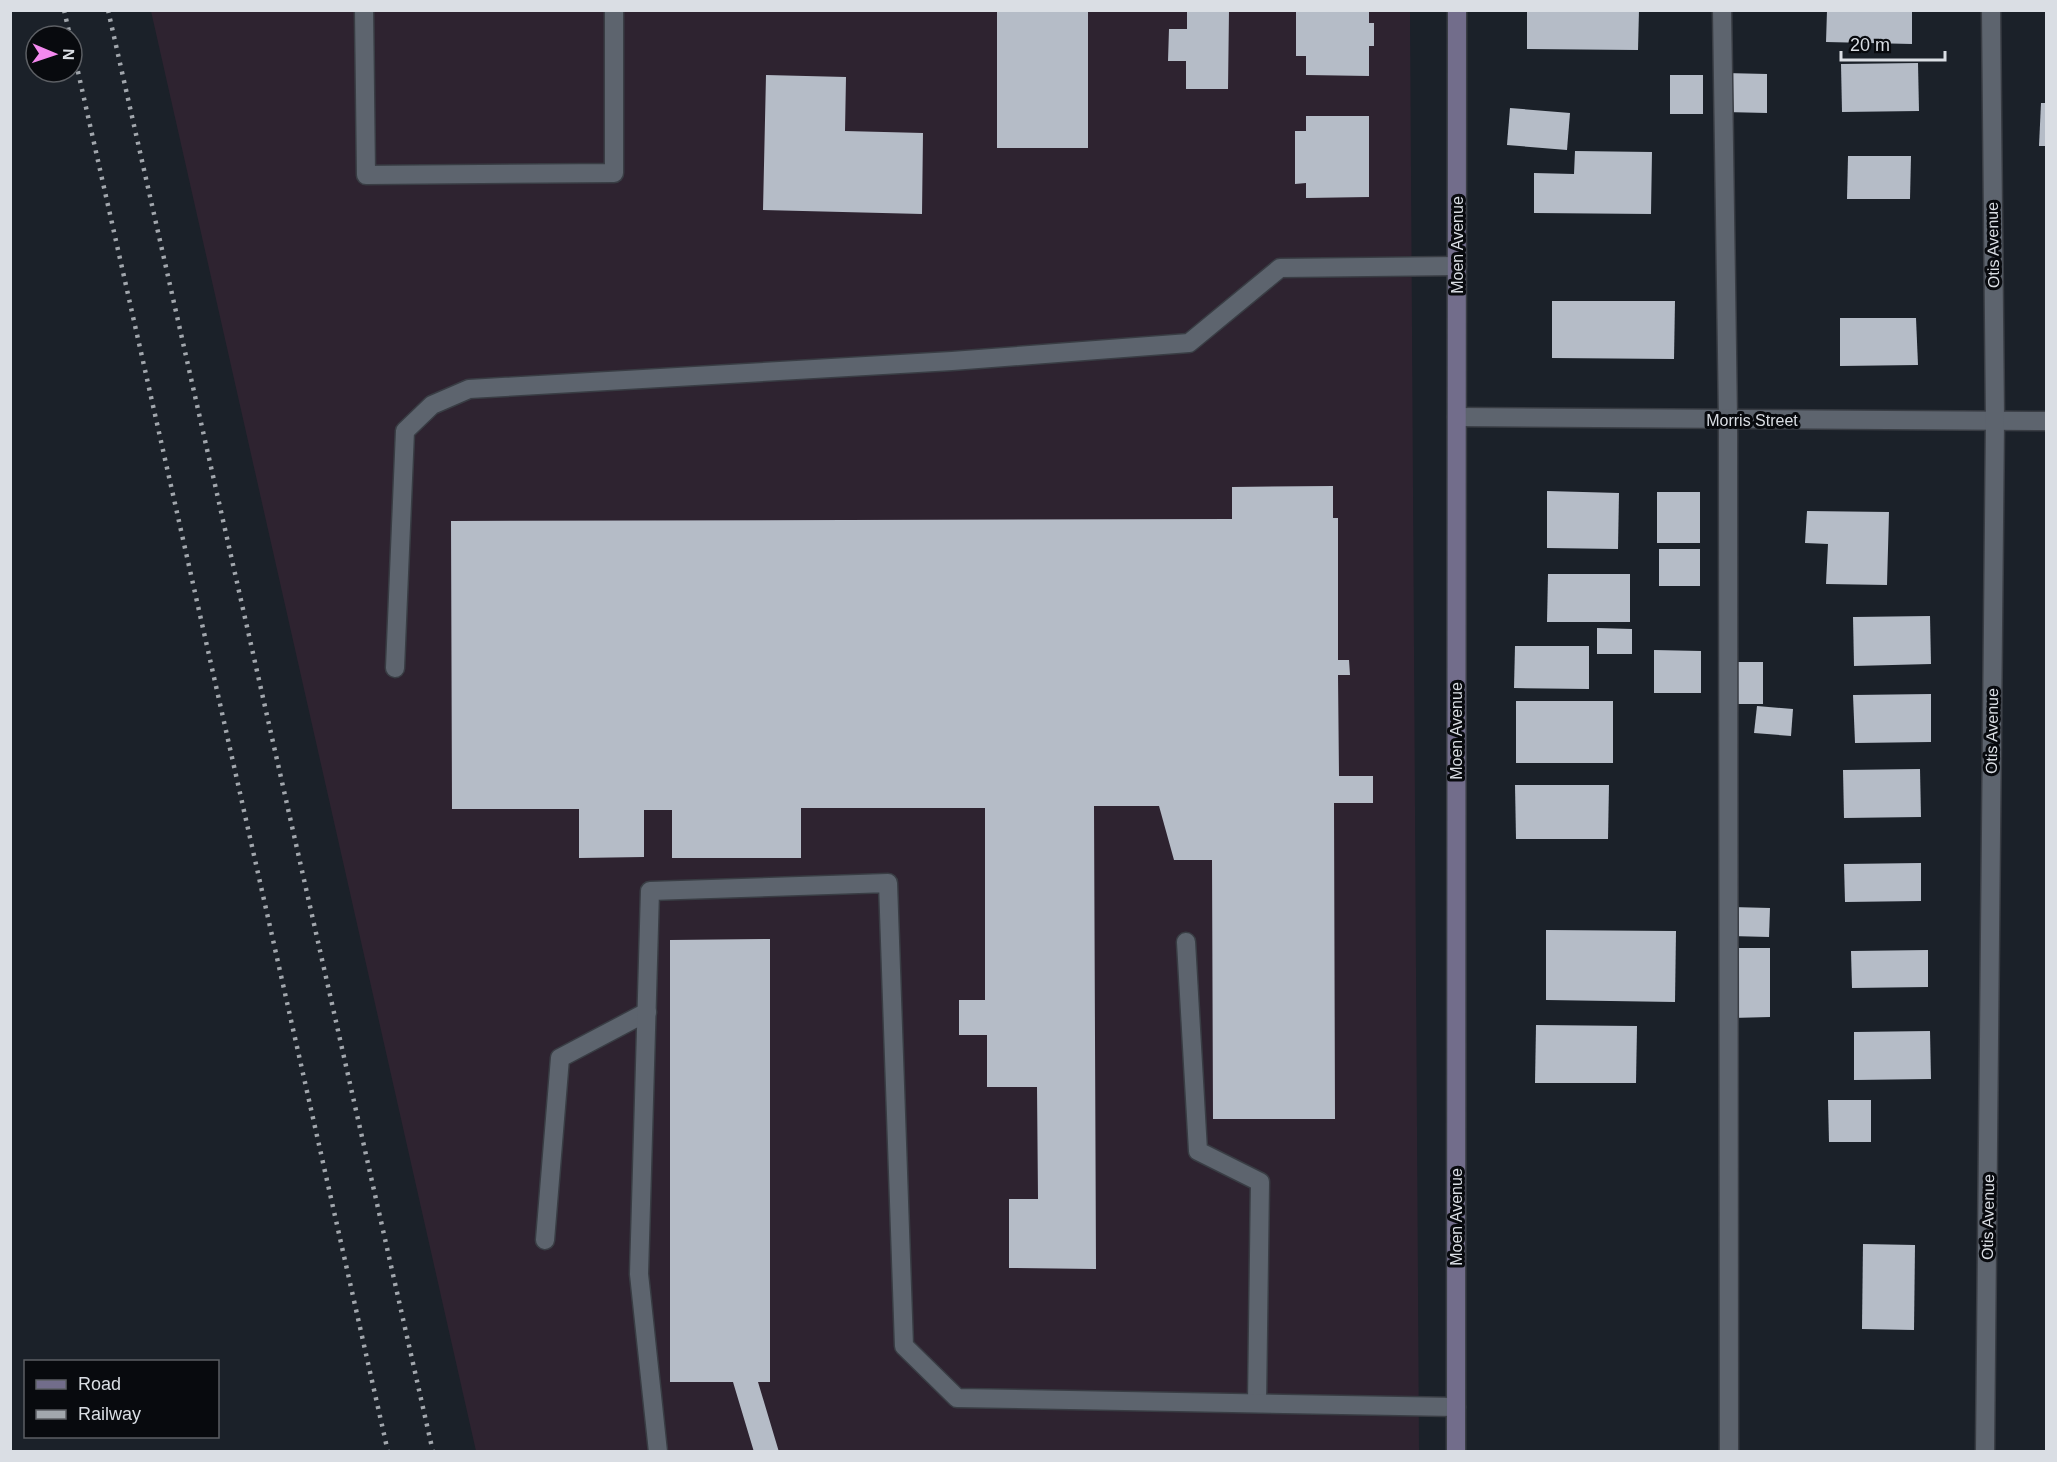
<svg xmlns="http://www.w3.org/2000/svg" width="2057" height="1462" font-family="Arial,sans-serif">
<rect width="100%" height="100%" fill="#1b2129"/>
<!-- industrial -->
<path fill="#2e2330" d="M151,11H1410L1419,1451H476Z"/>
<!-- building -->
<g fill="#b5bcc7">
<rect x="997" y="10" width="91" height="138"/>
<path d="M1187,10H1229L1228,89H1186V61H1168L1169,29H1187Z"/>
<path d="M1305,10H1369V23H1374V46H1369V76L1306,75V56H1296V12H1305Z"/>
<path d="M1527,10H1639L1638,50L1527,49Z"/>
<path d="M1827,10H1912V44L1826,42Z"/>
<path d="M1918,63L1919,111L1842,112L1841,64Z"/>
<path d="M1725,73L1767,74V113L1725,112Z"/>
<path d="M766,75L846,77L845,131L923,133L922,214L763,210Z"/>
<rect x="1670" y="75" width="33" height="39"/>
<path d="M2041,103H2046V146H2039Z"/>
<path d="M1510,108L1570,113L1567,150L1507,145Z"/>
<path d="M1306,116H1369V197L1306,198V183L1295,184V131H1306Z"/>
<path d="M1575,151L1652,152L1651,214L1534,213V173L1574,174Z"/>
<path d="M1848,156H1911L1910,199H1847Z"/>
<path d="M1552,301H1675L1674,359L1552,358Z"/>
<path d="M1840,318H1916L1918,365L1840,366Z"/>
<path d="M1333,486V518H1338V660H1349L1350,675H1338L1339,776H1373V803H1334L1335,1119H1213L1212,860H1174L1159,806H1094L1096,1269L1009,1268V1199H1038L1037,1087H987V1035H959V1000H985V808H801V858H672V810H644V857L579,858V809H452L451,521L1232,519V487Z"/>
<path d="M1547,491L1619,493L1618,549L1547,548Z"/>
<rect x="1657" y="492" width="43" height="51"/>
<path d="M1807,511L1889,512L1887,585L1826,584L1828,544L1805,543Z"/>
<rect x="1659" y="549" width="41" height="37"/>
<path d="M1548,574H1630V622H1547Z"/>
<path d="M1930,616L1931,664L1854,666L1853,617Z"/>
<path d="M1597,628L1632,629V654H1597Z"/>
<path d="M1515,646H1589V689L1514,688Z"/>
<path d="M1654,650L1701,651V693H1654Z"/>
<rect x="1728" y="662" width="35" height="42"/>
<path d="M1931,694V742L1855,743L1853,695Z"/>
<rect x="1516" y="701" width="97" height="62"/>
<path d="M1757,706L1793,709L1791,736L1754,733Z"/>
<path d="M1920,769L1921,817L1844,818L1843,770Z"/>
<path d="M1515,785H1609L1608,839H1516Z"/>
<path d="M1921,863V901L1845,902L1844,864Z"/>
<path d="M1732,907L1770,908L1769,937L1731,936Z"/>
<path d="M1546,930L1676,931L1675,1002L1546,1000Z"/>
<path d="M770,939V1382H758L779,1452H754L733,1382H670V940Z"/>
<path d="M1731,948H1770V1017L1732,1018Z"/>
<path d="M1928,950V987L1852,988L1851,951Z"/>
<path d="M1536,1025L1637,1026L1636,1083H1535Z"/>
<path d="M1930,1031L1931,1079L1854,1080V1032Z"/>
<path d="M1828,1100H1871V1142H1829Z"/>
<path d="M1863,1244L1915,1245L1914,1330L1862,1329Z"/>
</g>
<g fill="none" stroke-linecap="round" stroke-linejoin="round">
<defs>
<g id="lane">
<path d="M364,10L366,175L614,173V10"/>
<path d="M1722,10L1728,420L1729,1452"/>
<path d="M395,668L405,431L432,405L469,389L952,361L1189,343L1280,268L1457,266"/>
<path d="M1186,942L1198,1151L1260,1182L1257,1403"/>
<path d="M545,1240L560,1058L647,1012"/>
<path d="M658,1452L639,1274L650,891L888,883L904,1346L957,1398L1456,1407"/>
</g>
<g id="street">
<path d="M1457,417L2046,421"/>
<path d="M1985,1452L1995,420L1991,10"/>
</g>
<path id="secondary" d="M1456,1452L1457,10"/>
</defs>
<!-- lane casing -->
<use href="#lane" stroke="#393d44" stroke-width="21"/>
<!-- street casing -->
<use href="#street" stroke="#393d44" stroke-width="21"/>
<!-- secondary casing -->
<use href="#secondary" stroke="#393d44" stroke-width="21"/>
<!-- lane -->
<use href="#lane" stroke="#5d646e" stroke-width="18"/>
<!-- street -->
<use href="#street" stroke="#5d646e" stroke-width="18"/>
<!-- secondary -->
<use href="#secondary" stroke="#726d8b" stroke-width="18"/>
<!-- rail -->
<g stroke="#a2a7ad" stroke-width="4.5" stroke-dasharray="3 6" stroke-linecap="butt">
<path d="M64,10L70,36"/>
<path d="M108,10L433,1452"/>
<path d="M72,45L388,1452"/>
</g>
</g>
<g text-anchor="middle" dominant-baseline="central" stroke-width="6" stroke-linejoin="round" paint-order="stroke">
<!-- street labels -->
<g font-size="16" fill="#dadee4" stroke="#080a0e">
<text transform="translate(1457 245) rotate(-90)">Moen Avenue</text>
<text transform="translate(1993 245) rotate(-91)">Otis Avenue</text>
<text x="1752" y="420">Morris Street</text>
<text transform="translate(1456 731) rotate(-90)">Moen Avenue</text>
<text transform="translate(1992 731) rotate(-89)">Otis Avenue</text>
<text transform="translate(1456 1217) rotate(-90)">Moen Avenue</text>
<text transform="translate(1988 1217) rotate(-89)">Otis Avenue</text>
</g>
</g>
<!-- border -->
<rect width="2057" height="1462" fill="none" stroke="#dadee4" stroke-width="24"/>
<!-- legend -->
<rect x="24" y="1360" width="195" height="78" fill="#080a0e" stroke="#5c5f64" stroke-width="1.5"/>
<rect x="36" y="1380" width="30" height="9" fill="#726d8b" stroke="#5c5f64" stroke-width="1.5"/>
<text x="78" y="1390" font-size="18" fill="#dadee4">Road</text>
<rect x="36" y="1410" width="30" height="9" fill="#a2a7ad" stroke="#5c5f64" stroke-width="1.5"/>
<text x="78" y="1420" font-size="18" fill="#dadee4">Railway</text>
<!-- north arrow -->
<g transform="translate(54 54) rotate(92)"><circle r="28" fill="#080a0e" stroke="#5c5f64" stroke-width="1.5"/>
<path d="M0-4.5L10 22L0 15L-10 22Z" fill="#f489ef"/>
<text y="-9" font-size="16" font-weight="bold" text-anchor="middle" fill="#dadee4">N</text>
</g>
<!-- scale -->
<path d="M1841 51v9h104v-9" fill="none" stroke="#dadee4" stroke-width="3"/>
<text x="1850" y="51" font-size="18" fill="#dadee4" stroke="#080a0e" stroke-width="4.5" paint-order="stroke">20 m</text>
</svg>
